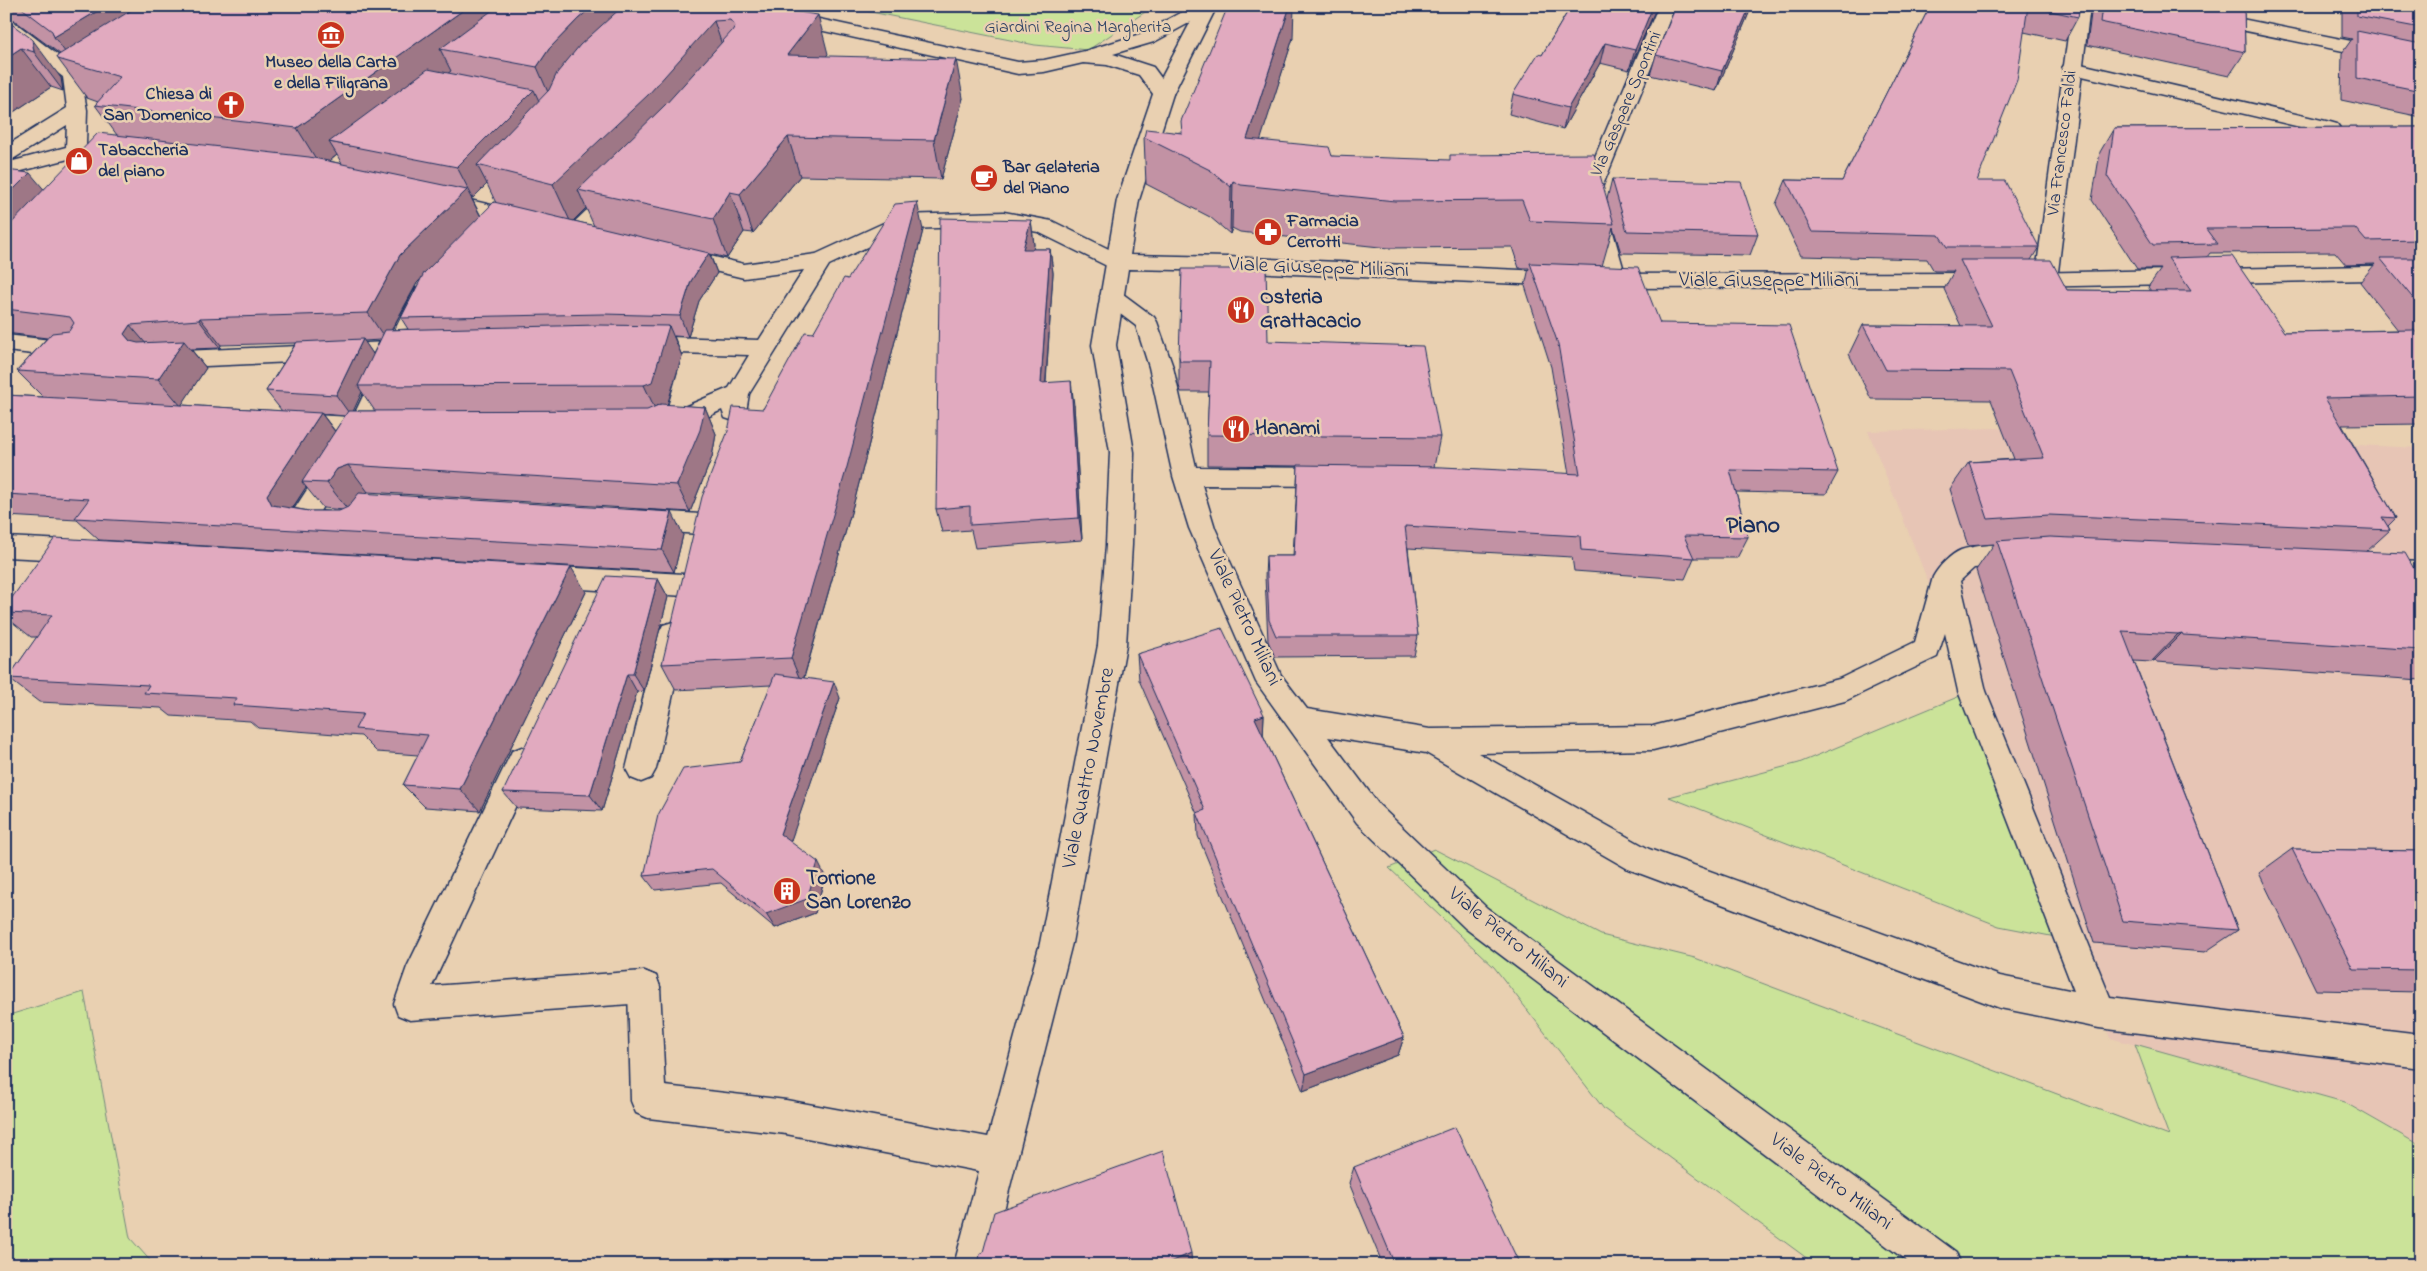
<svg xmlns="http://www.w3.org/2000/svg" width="2427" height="1271" font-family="'Indie Flower',sans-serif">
<rect width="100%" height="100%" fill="#e9d0b1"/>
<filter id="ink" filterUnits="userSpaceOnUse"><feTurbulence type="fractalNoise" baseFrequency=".02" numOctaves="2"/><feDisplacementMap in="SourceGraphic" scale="10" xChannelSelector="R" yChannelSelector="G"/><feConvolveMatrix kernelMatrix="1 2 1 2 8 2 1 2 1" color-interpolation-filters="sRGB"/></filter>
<g filter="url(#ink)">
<!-- built -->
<path fill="#e7c5b5" d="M1994,428L2421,448V1146L2344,1102L2110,1038L1868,431Z"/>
<!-- green -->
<g fill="#cbe399" stroke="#73897c">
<path d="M841,6H1154L1088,50L1035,45Z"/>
<path d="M1972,691L2071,940L1999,926L1669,797L1799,763Z"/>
<path d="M1434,849L1601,935L1695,958L2169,1136L2135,1044L2344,1102L2421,1146V1265H1812V1262L1604,1109L1494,967L1389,868Z"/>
<path d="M84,992L130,1238L154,1265H6V1016Z"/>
</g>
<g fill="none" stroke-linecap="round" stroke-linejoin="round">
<defs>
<g id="lane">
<path d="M2072,62L2330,122L2337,124L2340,128L2337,132L2330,134L2065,72L2062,68L2065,64Z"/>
<path d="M644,971L656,976L660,987L665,1086L786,1100L999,1139L1011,1145L1017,1157L1011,1169L999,1175L786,1134L648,1118L636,1113L631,1101L628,987L632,976Z"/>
</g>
<g id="street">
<path d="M724,6H759L1018,62L1044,60L1085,51L1140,34L1193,6H1216L1213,10L1154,42L1113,54L1153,67L1173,94L1170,98H1156L1139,75L1107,65L1083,63L1044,72L1018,74L733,11L727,10Z"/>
<path d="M2072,6H2090L2057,280L2054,285L2046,287L2038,285L2035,280Z"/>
<path d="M1664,9L1670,10L1673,14L1601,190L1627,281L1624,286L1616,288L1608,286L1605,281L1581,190L1655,14L1658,10Z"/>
<path d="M6,20L13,21L79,71L82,79L104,65H118L121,69L118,73L84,94L87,110L86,145L125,147L128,151L125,155L76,157L6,175V163L66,147L67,125L13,159L6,161V146L67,108L63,77L6,34Z"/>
<path d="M618,186L625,187L628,192L625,197L584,238L576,240L568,238L565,233L568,228L611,187Z"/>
<path d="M440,193L530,214L533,219L530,224L522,226L433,205L429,200L433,195Z"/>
<path d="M1004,212L1052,221L1125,257L1128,262L1125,267L1117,269L1109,267L1038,232L1004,226L905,229L829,265L749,394L746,412L743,418L734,421L725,418L722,410C705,417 682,434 663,428L660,422L663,416L729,388L749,355L641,352L633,350L629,344L633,338L641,336L759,340L804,270L744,278L668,260L665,255L668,250L676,248L744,264L816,254L901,215Z"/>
<path d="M424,286L432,288L435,293L412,341L419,343L423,349L419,355L405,357L376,419L384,421L387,427L384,433L367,435L320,511L336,514L340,521L336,528C322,532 306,530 292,526L288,519L343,434L293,432L284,429L281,423L284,417L293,414L353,417L381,358L161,368L153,366L149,360L153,354L161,352L389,342L413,293L416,288Z"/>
<path d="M1111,289L1119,291L1154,317L1157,322L1173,367L1196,467L1335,468L1344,470L1348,477L1344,484L1335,486L1202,485L1215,528L1281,675L1307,709L1430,729L1653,726L1839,679L1915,642L1933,577C1938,567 1951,554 1961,550C1976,544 2017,542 2032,547L2036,554L2032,561L2023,564L1974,568L1960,581L1986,691L2110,997L2421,1034V1068L2099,1028L2000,1008L1628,869L1426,753L1328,737L1379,805L1487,908L1956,1252L1961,1265H1912L1465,928L1357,823L1256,682L1189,528L1173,476L1149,367L1136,326L1103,301L1100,296L1103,291ZM1945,633L1958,691L2074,991L2000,976L1649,849L1478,753L1653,750L1845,701L1937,657Z"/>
<path d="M6,335L78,343L86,345L90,351L86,357L78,359L6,351Z"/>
<path d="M640,510L700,514L709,517L713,524L709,531L700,534L640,530L631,527L627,520L631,513Z"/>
<path d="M6,537L85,541L94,544L98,551L94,558L85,561L6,557Z"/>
<path d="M2378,560L2421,562V582L2378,580L2369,577L2365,570L2369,563Z"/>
<path d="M539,566L684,574L693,578L697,585L693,592L684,596L539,586L530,583L526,576L530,569Z"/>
<path d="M673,622L683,625L687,633L656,769L651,778L641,782L631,778L626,769L659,633L663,625Z"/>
<path d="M522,747L532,751L537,760L432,986L644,971L656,976L660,987L656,998L644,1003L410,1020L398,1015L394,1004L407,967L512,751Z"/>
</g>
<g id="secondary">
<path d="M1199,6H1217L1173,94L1139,200L1130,255L1227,257L1565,272L1573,274L1576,279L1573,284L1565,286L1227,271L1128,269L1116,345L1134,452L1132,545L1126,645L1072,943L990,1265H954L1040,943L1098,645L1106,545L1110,452L1092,345L1117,200L1153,94Z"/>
<path d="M2140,6H2177L2421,55V67L2149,11L2143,10Z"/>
<path d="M2421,265V279L2025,287L2017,285L2014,280L2017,275L2025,273Z"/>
<path d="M1985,273L1993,275L1996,280L1993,285L1985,287L1605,288L1597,286L1594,281L1597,276L1605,274Z"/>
</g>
</defs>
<!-- lane casing -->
<use href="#lane" stroke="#1b2f5e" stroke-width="3"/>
<!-- street casing -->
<use href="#street" stroke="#1b2f5e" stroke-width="3"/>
<!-- secondary casing -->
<use href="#secondary" stroke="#1b2f5e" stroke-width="3"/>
<!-- lane -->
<use href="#lane" fill="#e9d0b1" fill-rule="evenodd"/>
<!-- street -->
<use href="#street" fill="#e9d0b1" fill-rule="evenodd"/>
<!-- secondary -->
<use href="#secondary" fill="#e9d0b1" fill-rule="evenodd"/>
</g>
<!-- wall -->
<g fill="#c292a4" stroke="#1b2f5e" fill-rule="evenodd">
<path d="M6,6H759L828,54L826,56L963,98L941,179L800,176L753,233L744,232L727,258L710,254L717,273L699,301L688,337L674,336L682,356L668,405L705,407L716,434L712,457L690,512L368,492L364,494L683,535L674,572L99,540L77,520L6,516V395L43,397L17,371L47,338L6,333V170L44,189L117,135L95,105L98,102L87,98L58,59L60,54L14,20L6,19ZM337,155L342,164L330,161ZM487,184L496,203L481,216L471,197L473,198ZM586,208L594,226L574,221ZM422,277L401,318L408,329L392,330L417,283ZM380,340L373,354L364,341ZM296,343L266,391L282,411L181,405L206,368L191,349L220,348L221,345ZM362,392L375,411H353ZM322,414L345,416L335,431ZM306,487L323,508L343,510L339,511H309L293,508Z"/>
<path d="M1571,6H1752L1716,91L1650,75L1656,55L1673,12L1670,8H1658L1654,13L1629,70L1600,63L1563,129L1509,114L1513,94L1542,55Z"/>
<path d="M1930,6H2080L2078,17L2065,41L2024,32L1977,181L2039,247L2031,260L2067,290L2151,291L2148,287L2161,269H2137L2092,200L2100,152L2114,128L2421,127V424L2342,425L2396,518L2388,526L2390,530L2366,552L2421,581V680L2156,662L2155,660L2151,662L2134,661L2238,930L2205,952L2094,943L1976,570L1994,544L1968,546L1950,489L1969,462L2014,459L1991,400L1871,399L1849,354L1863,325L1961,326L1944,289L1954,271H1934L1927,259L1801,256L1776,204L1786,180L1842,181ZM2335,252L2346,265L2375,264L2360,282L2398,330L2284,332L2207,257L2210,253Z"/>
<path d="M2092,6H2244L2245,52L2229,76L2087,45Z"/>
<path d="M2342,6H2421V117L2341,100L2342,53L2352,39L2342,37Z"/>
<path d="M6,20L61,78L63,91L51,87L6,117Z"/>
<path d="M1293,38L1260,140L1332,156L1607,199L1612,179L1758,234L1750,255L1621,253L1613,227L1602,266L1660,323L1838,472L1826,494L1736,492L1748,537L1737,558H1694L1685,579L1574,571L1572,557L1408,548L1418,636L1414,656L1275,657L1268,641L1265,577L1266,556H1293L1298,466L1207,465V435L1209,392H1181L1179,386V356L1268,341L1440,437L1434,467L1569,474L1551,367L1525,286L1529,268H1519L1512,247L1389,248L1240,232L1232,228L1230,234L1210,217L1146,184L1144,137L1181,132Z"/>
<path d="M1031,220L1034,245L1033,249H1050L1053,273L1046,383L1074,405L1082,540L975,548L971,530L942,532L936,509Z"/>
<path d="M923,230L856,495L804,678L840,698L790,842L825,876L815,913L775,928L721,883L655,890L644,876L740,762L771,685L676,690L662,664L763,409L813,333L848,279Z"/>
<path d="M658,579L668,597L644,691L637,692L602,811L517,808L503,792Z"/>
<path d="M586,592L480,811L425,807L403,785L418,755L377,752L361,736L258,728L250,721L171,716L161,708L39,702L8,678L37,637H31L6,617V606Z"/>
<path d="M1137,654L1264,715L1263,735L1404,1037L1398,1055L1303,1091L1198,836L1197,814L1139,680Z"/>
<path d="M2292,849L2421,851V992L2316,990L2259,873Z"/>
<path d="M1354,1167L1520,1265H1383L1349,1183Z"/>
</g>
<!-- shaded-wall -->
<g fill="#9e7786" stroke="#1b2f5e">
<path d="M106,6H194L74,64L54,37Z"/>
<path d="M469,6H540L440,49L451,71L350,146L329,142L337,155L321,167L297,128Z"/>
<path d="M593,6H652L554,106L537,67L549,49L578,19Z"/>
<path d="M1290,6H1294L1293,38L1246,186L1247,139Z"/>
<path d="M1653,6H1658V8L1654,13L1629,70L1635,50Z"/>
<path d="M1750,6H1752L1716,91L1722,71Z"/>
<path d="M818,15L828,54L797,93L787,55Z"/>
<path d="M714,21L727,60L578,190L586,208L571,223L553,184Z"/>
<path d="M32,39L61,78L63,91L34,52Z"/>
<path d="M1605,43L1600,63L1563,129L1568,108Z"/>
<path d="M21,48L51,87L6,117V58Z"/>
<path d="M956,59L963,98L941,179L934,140Z"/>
<path d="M534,90L548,121L477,165L487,184L473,198L457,167Z"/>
<path d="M788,137L800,176L753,233L740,194Z"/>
<path d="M30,173L53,200L6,249V197Z"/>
<path d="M1233,181L1232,228L1230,234L1231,187Z"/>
<path d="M467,190L481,217L417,283L386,340L368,313L400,255Z"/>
<path d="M730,192L744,232L727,258L713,219Z"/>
<path d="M917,202L923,230L856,495L802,684L791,658Z"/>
<path d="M1031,220L1034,245L1026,273L1023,249Z"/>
<path d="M1050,249L1053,273L1044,407L1041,383Z"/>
<path d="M709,253L717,273L699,301L688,337L680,316L691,281Z"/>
<path d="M200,318L221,345L220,348L199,320Z"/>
<path d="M130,325L153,352L130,341L124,334Z"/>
<path d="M669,326L682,356L665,412L658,415L644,385Z"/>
<path d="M363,339L377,360L358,386L362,392L351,416L336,395Z"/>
<path d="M184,341L206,368L181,406L158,379Z"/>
<path d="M1071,381L1074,405L1082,540L1079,518Z"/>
<path d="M705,407L716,434L712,457L690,512L677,485Z"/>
<path d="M321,413L339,437L302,482L306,487L286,518L272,505L267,495Z"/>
<path d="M348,465L368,492L357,496L348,510L327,483L337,469Z"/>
<path d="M672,512L683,535L674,572L662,550Z"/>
<path d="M571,567L586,592L480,811L460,789Z"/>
<path d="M658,579L668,597L644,691L633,674Z"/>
<path d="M2182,633L2155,660L2151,662L2178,634Z"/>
<path d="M627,674L637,692L602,811L590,795Z"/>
<path d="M834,682L840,698L788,849L780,834Z"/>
<path d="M1264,715L1263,739L1255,718Z"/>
<path d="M818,862L825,876L815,913L775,928L766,914Z"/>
<path d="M1404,1037L1398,1055L1303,1091L1306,1074Z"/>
<path d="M1191,1253L1192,1265H1164Z"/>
</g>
<!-- building -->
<g fill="#e1aabf" stroke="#1b2f5e">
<path d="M19,6H106L54,37L52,31Z"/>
<path d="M138,6H469L297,128L95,105L120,77L58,59L57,56Z"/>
<path d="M498,6H593L578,19L549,49L537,67L440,49Z"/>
<path d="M623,6H759L818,15L787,55L956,59L934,140L788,137L740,194L730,192L713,219L578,190L665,105L732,31L735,26L730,20L714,21L648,95L553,184L477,165L549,90L557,73L580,45Z"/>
<path d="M1228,6H1290L1247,139L1329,147L1332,156L1450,160V155L1594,154L1614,224L1530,221L1522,200L1395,201L1241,185L1233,181L1231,187L1210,170L1144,137L1146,129L1182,133L1181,121Z"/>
<path d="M1571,6H1653L1635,50L1605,43L1568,108L1513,94L1538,54L1542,55Z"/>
<path d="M1676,6H1750L1722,71L1656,55Z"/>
<path d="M1930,6H2080L2078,17L2028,6L2017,80L1977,181H2005L2039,247H1947L1939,235L1812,232L1786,180L1842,181Z"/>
<path d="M2102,6H2244L2245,52L2100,22Z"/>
<path d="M2357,6H2421V28L2357,16Z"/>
<path d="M6,20L32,39L34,52L21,48L6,58Z"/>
<path d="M2357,31L2421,44V91L2357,78Z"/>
<path d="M428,69L534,90L457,167L329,142Z"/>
<path d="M2421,127V240L2366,241L2355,228L2206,229L2217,244L2153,245L2107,176L2114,128Z"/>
<path d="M98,133L309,157L467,190L400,255L368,313L200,318L199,320L130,325L124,334L130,341L138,343L184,341L158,379L17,371L52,333L69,331L74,323L70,317L6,309V229Z"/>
<path d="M6,170L30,173L6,197Z"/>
<path d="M1612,179L1741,182L1758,234L1627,231Z"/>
<path d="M494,202L709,253L691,281L680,316L603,314L401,318L424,273Z"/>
<path d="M917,202L847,467L791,658L662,664L702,497L728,431L733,407L763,409L805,332L813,333L844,278L848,279L895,204Z"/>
<path d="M940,218L1031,220L1023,249H1050L1041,383L1071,381L1079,518L970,525V506L936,509Z"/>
<path d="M2232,256L2284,332L2414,330L2421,339V396L2325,398L2396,518L2382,517L2390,530L2049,515L1988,519L1969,462L2044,458L2009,371L1886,370L1863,325L1992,326L1960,260H2051L2067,290L2191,291L2168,258Z"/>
<path d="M2380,258H2421V308Z"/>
<path d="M1530,263L1638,267L1660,323L1789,325L1838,472L1730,470L1748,537L1684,536L1694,558L1581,550L1580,536L1405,526L1418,636H1276L1269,620L1266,556H1294L1298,465L1443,467L1580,474L1558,344Z"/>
<path d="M1182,269H1266L1268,341L1423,346L1440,437L1207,435L1210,361H1180L1179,356Z"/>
<path d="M599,325L669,326L652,382L644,385L358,386L385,330Z"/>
<path d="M363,339L336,395L266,391L297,342Z"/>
<path d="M6,395L321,413L267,495L272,505L309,511H339L348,507L359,493L672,512L662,550L75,518L89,499L6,494Z"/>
<path d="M661,404L705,407L700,430L677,485L348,465L337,469L327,483L302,482L348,411L647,410Z"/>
<path d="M2050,537L2405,553L2421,581V650L2183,635L2182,633L2178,634L2122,631L2238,930L2123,921L1997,541Z"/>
<path d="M55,538L571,567L460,789L403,785L428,735L355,729L363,714L233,705L237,698L144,693L149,685L8,678L52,615L6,613V606Z"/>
<path d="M606,576L658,579L633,674H627L590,795L503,792Z"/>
<path d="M1222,628L1264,715L1255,718L1404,1037L1306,1074L1197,813L1205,810L1137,654Z"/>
<path d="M775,674L834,682L780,834L818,862L807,899L766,914L712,869L644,876L658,815L683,769L740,762Z"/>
<path d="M2292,849L2421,851V970L2353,969Z"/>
<path d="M1455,1127L1520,1265H1395L1354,1167Z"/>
<path d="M1163,1151L1191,1253L1164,1265H978L980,1254L983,1252L994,1212Z"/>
</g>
</g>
<!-- icons -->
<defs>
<symbol id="museum-disc" viewBox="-11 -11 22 22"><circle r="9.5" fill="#c8321e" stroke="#e9d0b1"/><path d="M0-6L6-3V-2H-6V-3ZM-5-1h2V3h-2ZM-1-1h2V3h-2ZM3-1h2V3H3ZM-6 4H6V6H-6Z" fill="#fff"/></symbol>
<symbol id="church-disc" viewBox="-11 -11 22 22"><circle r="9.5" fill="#c8321e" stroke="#e9d0b1"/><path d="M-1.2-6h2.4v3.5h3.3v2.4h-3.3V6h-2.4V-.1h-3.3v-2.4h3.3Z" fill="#fff"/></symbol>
<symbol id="shop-disc" viewBox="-11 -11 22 22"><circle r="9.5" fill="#c8321e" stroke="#e9d0b1"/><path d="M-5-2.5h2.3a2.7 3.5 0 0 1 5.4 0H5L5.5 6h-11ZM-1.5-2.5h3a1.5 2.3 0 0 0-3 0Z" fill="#fff"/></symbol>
<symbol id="cafe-disc" viewBox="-11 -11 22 22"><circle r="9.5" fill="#c8321e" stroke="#e9d0b1"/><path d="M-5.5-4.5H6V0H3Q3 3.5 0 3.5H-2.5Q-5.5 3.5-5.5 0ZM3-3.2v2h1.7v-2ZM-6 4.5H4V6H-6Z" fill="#fff"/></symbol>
<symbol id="pharmacy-disc" viewBox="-11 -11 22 22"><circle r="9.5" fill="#c8321e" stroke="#e9d0b1"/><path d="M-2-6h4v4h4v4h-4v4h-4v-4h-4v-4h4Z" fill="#fff"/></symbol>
<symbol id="restaurant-disc" viewBox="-11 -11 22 22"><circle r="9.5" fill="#c8321e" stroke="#e9d0b1"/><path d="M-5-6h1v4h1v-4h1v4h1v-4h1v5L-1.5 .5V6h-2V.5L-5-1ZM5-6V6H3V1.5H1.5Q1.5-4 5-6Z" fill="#fff"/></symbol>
<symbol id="building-disc" viewBox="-11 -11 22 22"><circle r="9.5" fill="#c8321e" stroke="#e9d0b1"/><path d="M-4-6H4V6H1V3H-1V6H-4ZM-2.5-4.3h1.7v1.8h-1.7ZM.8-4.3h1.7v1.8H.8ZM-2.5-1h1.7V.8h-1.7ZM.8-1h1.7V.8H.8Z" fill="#fff"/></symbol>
</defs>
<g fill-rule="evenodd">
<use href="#museum-disc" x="315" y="19" width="32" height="32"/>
<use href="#church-disc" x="215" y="89" width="32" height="32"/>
<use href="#shop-disc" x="63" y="145" width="32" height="32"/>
<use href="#cafe-disc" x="968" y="162" width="32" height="32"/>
<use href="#pharmacy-disc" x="1252" y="216" width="32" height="32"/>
<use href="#restaurant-disc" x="1225" y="294" width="32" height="32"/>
<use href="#restaurant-disc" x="1220" y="413" width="32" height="32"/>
<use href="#building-disc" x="771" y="875" width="32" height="32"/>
</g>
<g text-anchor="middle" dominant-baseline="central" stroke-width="5" stroke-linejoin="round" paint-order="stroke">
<!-- far-park labels -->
<g font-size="18" fill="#2d4164" stroke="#e9d0b1">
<text x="1078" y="28">Giardini Regina Margherita</text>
</g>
<!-- far-poi labels -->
<g font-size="18" font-weight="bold" fill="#1b2f5e" stroke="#e9d0b1" text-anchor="start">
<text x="331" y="63" text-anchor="middle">Museo della Carta<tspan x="331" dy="21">e della Filigrana</tspan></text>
<text x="212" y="95" text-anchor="end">Chiesa di<tspan x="212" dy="21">San Domenico</tspan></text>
<text x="98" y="151">Tabaccheria<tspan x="98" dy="21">del piano</tspan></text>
<text x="1003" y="168">Bar Gelateria<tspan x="1003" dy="21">del Piano</tspan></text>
<text x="1287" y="222">Farmacia<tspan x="1287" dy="21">Cerrotti</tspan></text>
</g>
<!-- far-street labels -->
<g font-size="18" fill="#1b2f5e" stroke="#e9d0b1">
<text transform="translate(1627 104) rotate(-67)">Via Gaspare Spontini</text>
<text transform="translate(2063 143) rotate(-83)">Via Francesco Faldi</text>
</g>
<!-- street labels -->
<g font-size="21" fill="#1b2f5e" stroke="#e9d0b1">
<text transform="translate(1319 268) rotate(2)">Viale Giuseppe Miliani</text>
<text x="1769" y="281">Viale Giuseppe Miliani</text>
<text transform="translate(1244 618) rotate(65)">Viale Pietro Miliani</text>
<text transform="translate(1089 768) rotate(-79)">Viale Quattro Novembre</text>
<text transform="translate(1508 938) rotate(39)">Viale Pietro Miliani</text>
<text transform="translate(1831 1182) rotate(37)">Viale Pietro Miliani</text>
</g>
<!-- poi labels -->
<g font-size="21" font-weight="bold" fill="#1b2f5e" stroke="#e9d0b1" text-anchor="start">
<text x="1260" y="298">Osteria<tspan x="1260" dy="24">Grattacacio</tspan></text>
<text x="1255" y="429">Hanami</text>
<text x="806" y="879">Torrione<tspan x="806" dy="24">San Lorenzo</tspan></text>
</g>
<!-- quarter labels -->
<g font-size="24" font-weight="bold" fill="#1b2f5e" stroke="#e9d0b1">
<text x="1753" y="526">Piano</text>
</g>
</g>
<!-- margin -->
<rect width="2427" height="1271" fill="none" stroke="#e9d0b1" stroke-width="25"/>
<rect x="12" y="12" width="2402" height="1246" fill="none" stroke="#1b2f5e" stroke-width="2" filter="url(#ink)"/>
</svg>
